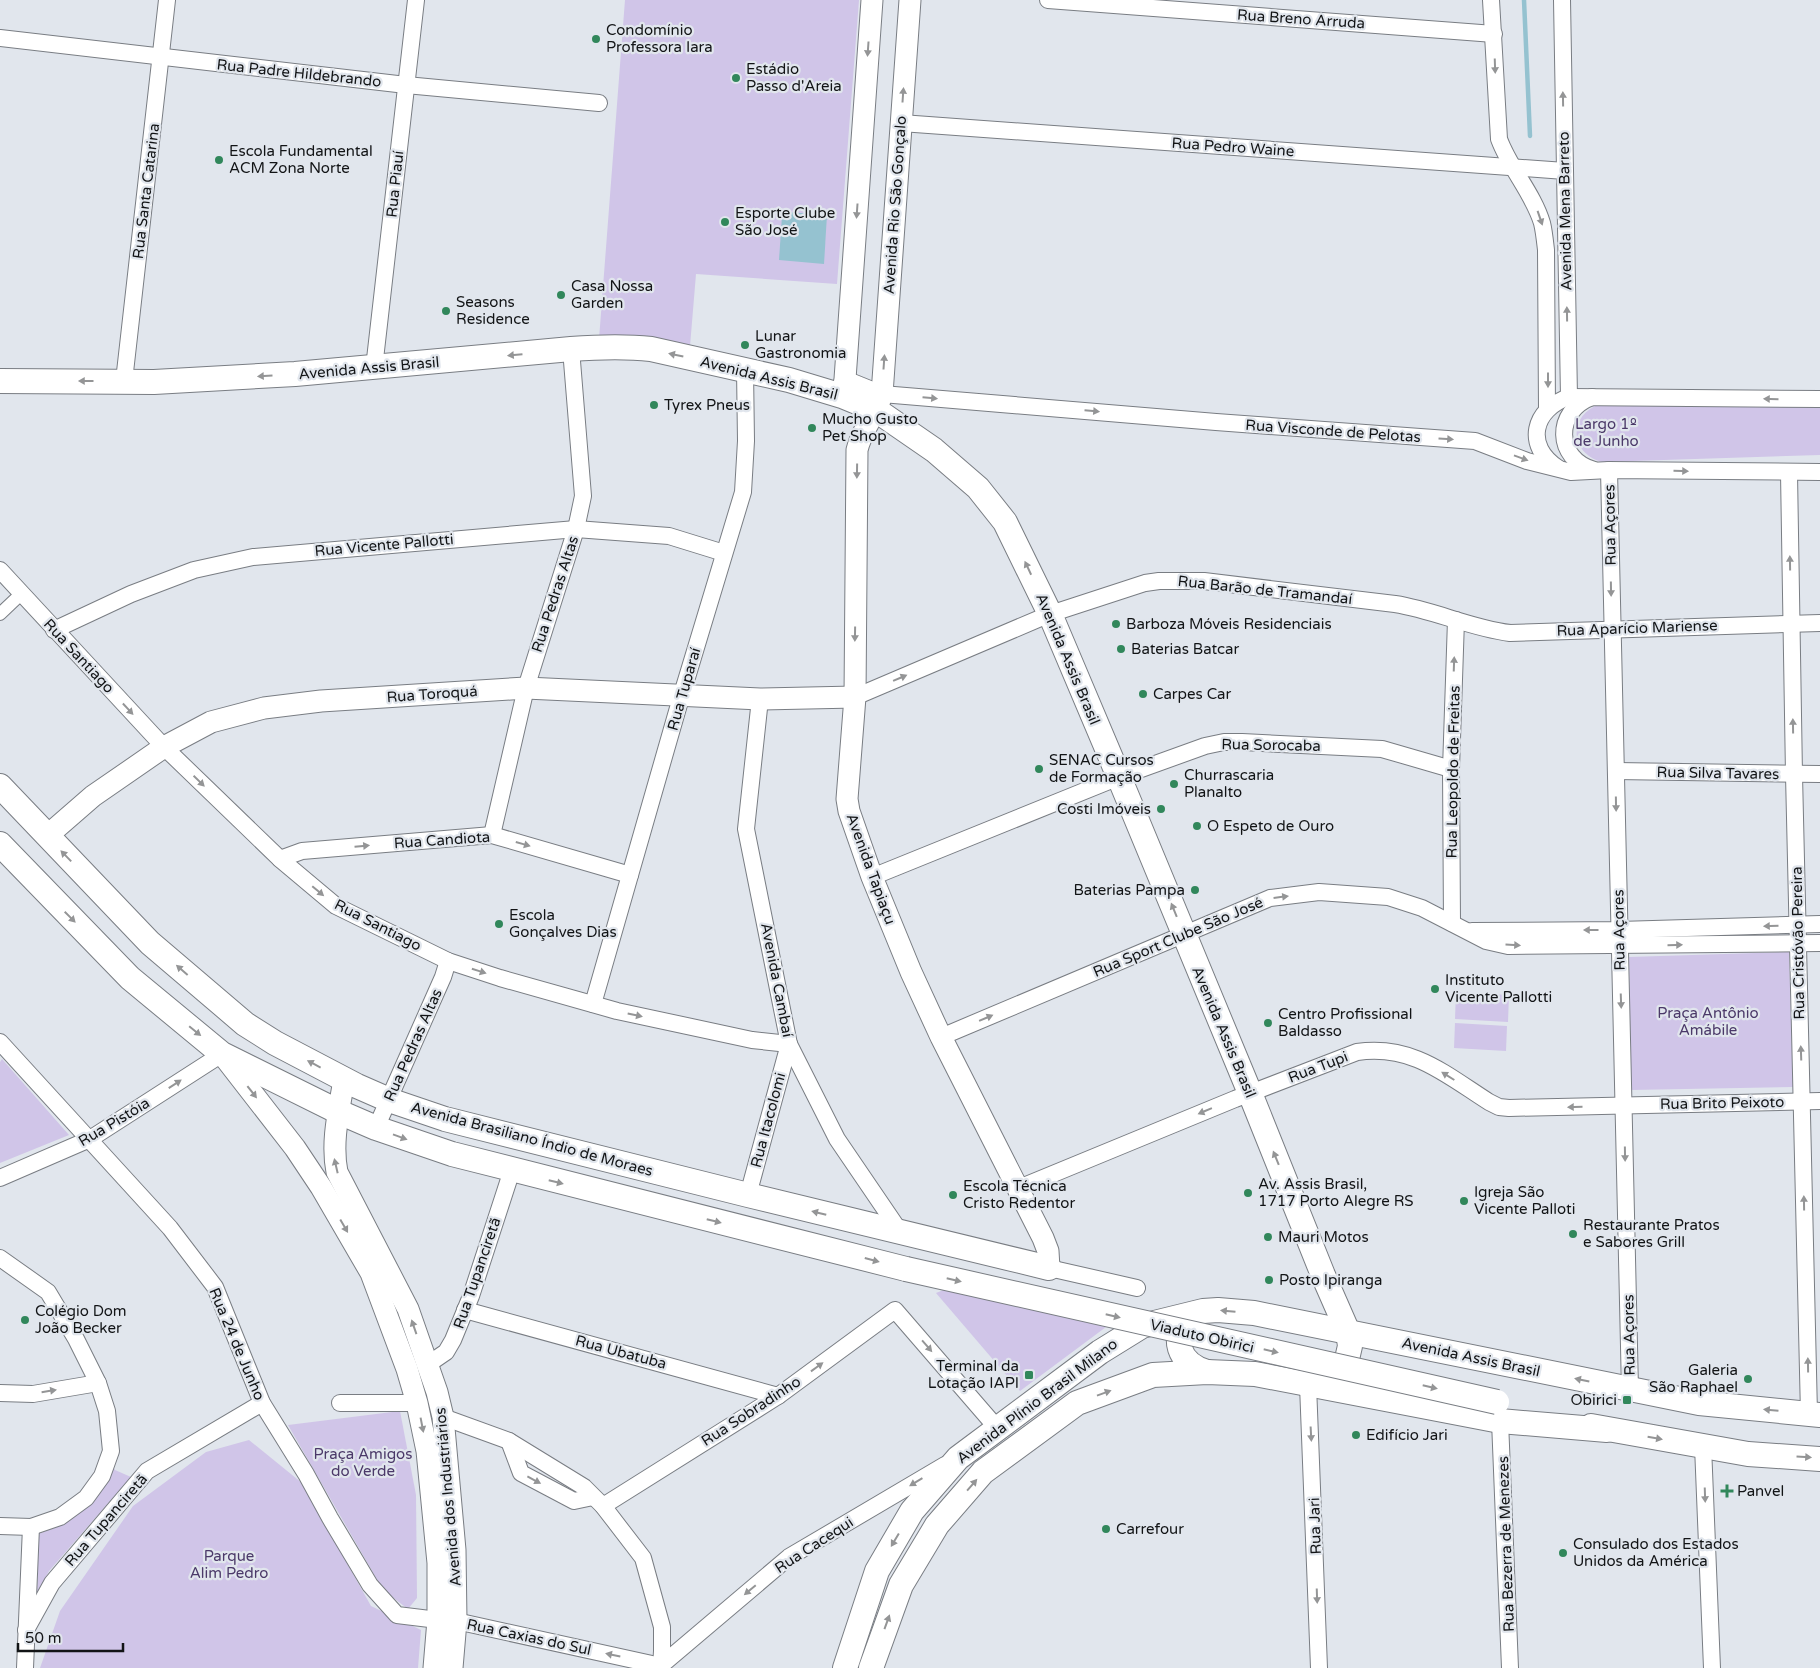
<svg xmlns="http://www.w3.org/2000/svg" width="1820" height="1668" font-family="'Varela Round',sans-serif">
<rect width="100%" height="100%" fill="#e1e6ed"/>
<!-- green -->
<g fill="#d0c5e8">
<path d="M625,0H859L837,284L696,274L690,346L599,339Z"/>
<path d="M1600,404L1820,406V455L1602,462C1569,453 1568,415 1600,404Z"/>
<path d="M1789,952L1793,1087L1631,1090L1629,957Z"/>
<path d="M1456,992L1509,995L1508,1022L1455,1019Z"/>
<path d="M1455,1023L1507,1026L1506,1051L1454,1048Z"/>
<path d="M2,1059L69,1135L0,1163V1062Z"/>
<path d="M946,1289L1106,1327L1020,1391L936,1293Z"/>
<path d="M400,1411L416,1495L417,1598L408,1609L383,1590L288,1425Z"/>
<path d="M249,1440L302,1483L371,1606L421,1630L418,1668H40L60,1611L133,1506L206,1452Z"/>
<path d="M111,1463L115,1470L131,1477L49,1571L37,1594L39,1534L65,1522Z"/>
</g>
<!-- water -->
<path fill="#95c2d0" d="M787,212L827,215L824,264L779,260L782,216Z"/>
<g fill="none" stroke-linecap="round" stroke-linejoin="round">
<!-- stream -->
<path stroke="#95c2d0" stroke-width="4.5" d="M1524,0L1530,136"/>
<defs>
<path id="pedestrian" d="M0,614L21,594"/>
<g id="minor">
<path d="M1048,0L1494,34"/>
<path d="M1491,0L1499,139C1510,169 1533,193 1542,223C1544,231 1545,241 1546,250L1547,409"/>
<path d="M1562,0L1569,397"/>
<path d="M0,38L406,85L599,103"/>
<path d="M901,123L1565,171"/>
<path d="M374,368L416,0"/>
<path d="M845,379L882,394L1216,422L1475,441L1527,461L1571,472L1609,470L1820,472"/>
<path d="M124,381L167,0"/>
<path d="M1592,397C1554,411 1555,459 1594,470"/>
<path d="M1558,468C1524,446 1533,409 1569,397L1820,399"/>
<path d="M1609,470L1630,1390"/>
<path d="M1789,473L1794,775L1809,1414"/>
<path d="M0,570L164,747L280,859L336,906L448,961L500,978L617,1011L752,1040L789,1044"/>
<path d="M54,630L131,594L194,570L253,557L576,529L669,536L724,553"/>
<path d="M855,697L1050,614L1145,583L1159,581H1204L1395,604C1434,610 1470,628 1510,633L1820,623"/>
<path d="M760,699L746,829L789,1044L837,1139L901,1233"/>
<path d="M1616,771L1820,774"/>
<path d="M492,835L526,688L576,529L583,496L571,349"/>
<path d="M280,859L302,851L492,835L630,875"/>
<path d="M872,877L1119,777L1205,746L1224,742H1242L1382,749L1451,769"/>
<path d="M1452,923L1451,769L1456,620"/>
<path d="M1472,931L1619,930L1820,924"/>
<path d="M593,1004L682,694L743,492L746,441L745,370"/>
<path d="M941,1037L1270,898L1319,892L1388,897L1422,908L1486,941L1508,946L1820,943"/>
<path d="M0,1042L170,1228L215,1287L262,1403L306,1474L330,1518L370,1585L397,1615L438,1620"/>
<path d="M376,1128L443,977L448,961"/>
<path d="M0,1178L90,1139L222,1054"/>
<path d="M1019,1188L1235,1099L1357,1052C1412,1044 1445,1074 1489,1102L1499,1107L1509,1108L1820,1101"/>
<path d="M748,1195L789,1044"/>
<path d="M0,1258L48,1292L76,1339L98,1383L107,1411L111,1451L102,1476L86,1498L60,1517L31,1527L0,1526"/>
<path d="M1049,1268L1137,1288"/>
<path d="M465,1310L778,1396"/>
<path d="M427,1365L446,1352L453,1340L471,1296L512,1170"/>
<path d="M1308,1385L1319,1668"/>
<path d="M0,1393L33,1394L98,1383"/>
<path d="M340,1403H417"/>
<path d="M443,1417L509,1441L584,1487L603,1506L643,1558L662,1627V1651L661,1668"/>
<path d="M1500,1421L1510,1668"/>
<path d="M509,1441L521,1473L574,1501L593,1497"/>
<path d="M1703,1446L1712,1668"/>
<path d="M603,1506L778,1396L895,1310L997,1428"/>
<path d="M456,1621L661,1666"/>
<path d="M26,1630L52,1583L147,1471L262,1403"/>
<path d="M25,1668L31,1527"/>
<path d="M658,1668L789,1557L945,1465"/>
</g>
<g id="tertiary">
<path d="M910,0L882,394C876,415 862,428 857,450L855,697L847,799L849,811L872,877L911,972L941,1037L1043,1238L1048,1251L1049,1268"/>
<path d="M842,396L845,379L872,0"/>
<path d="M47,836L93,796L164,747L211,722L264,708L321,701L526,688L760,699L855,697"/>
<path d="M222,1054L295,1148L321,1187L371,1273L407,1369L417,1403L427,1451L438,1563V1620L434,1668"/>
<path d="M344,1080C339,1110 331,1142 337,1172L408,1309L437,1392L443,1417L455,1550L456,1621L452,1668"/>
</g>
<g id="secondary">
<path d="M0,381L154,382L295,374L571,349C598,347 624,346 651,349L789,380L842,396L876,410L934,450L978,488L1005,522L1050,614L1119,777L1250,1093L1323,1275L1348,1332L1350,1346L1347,1359L1341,1370L1332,1378L1320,1383L1308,1385"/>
<path d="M0,786L150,943L245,1024L275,1043L357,1086L389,1100L445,1119L748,1195L1049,1268"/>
<path d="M0,844L130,978L222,1054L339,1112L376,1128L452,1154L906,1269"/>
<path d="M1192,1316C1168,1336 1179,1364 1207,1372"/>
<path d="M1591,1426L1748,1454L1820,1459"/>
<path d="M845,1668L877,1571L912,1511L958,1458L1100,1352L1142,1326L1203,1311L1218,1310L1254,1313L1699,1403L1820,1415"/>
<path d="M871,1668L901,1585L937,1525L983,1472L1077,1403L1153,1375L1207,1372L1255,1374L1500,1421L1607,1430"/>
</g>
</defs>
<!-- pedestrian casing -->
<use href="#pedestrian" stroke="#797d83" stroke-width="14"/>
<!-- minor casing -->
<use href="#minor" stroke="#797d83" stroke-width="18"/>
<!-- tertiary casing -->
<use href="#tertiary" stroke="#797d83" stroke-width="23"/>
<!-- secondary casing -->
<use href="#secondary" stroke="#797d83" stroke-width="26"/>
<!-- pedestrian -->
<use href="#pedestrian" stroke="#fff" stroke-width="12"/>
<!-- minor -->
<use href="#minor" stroke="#fff" stroke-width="16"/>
<!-- tertiary -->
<use href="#tertiary" stroke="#fff" stroke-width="21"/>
<!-- secondary -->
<use href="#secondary" stroke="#fff" stroke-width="24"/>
<defs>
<path id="secondary-bridge" d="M906,1269L1497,1402"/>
</defs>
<!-- secondary-bridge casing -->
<use href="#secondary-bridge" stroke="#797d83" stroke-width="26" stroke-linecap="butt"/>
<!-- secondary-bridge -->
<use href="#secondary-bridge" stroke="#fff" stroke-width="24"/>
</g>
<!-- one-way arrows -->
<defs><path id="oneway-solid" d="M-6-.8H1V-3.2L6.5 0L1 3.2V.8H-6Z" transform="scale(1.25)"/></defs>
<g fill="#949596">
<use href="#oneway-solid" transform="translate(868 49) rotate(94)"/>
<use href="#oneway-solid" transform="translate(1495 66) rotate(88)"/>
<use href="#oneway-solid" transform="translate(903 95) rotate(-86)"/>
<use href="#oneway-solid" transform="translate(1563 99) rotate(-91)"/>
<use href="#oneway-solid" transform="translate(857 211) rotate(94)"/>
<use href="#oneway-solid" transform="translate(1540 218) rotate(71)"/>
<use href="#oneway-solid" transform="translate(1567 314) rotate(-91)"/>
<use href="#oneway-solid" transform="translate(515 355) rotate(175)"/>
<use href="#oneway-solid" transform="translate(676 355) rotate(-168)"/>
<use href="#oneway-solid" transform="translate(884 362) rotate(-86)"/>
<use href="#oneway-solid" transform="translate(265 376) rotate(177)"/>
<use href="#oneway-solid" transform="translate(1548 380) rotate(90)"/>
<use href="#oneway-solid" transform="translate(86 381) rotate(-180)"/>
<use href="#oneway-solid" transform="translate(930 398) rotate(5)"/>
<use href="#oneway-solid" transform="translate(1771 399) rotate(-179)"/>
<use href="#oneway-solid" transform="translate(1092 411) rotate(5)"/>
<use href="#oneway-solid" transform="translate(1446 439) rotate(4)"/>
<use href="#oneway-solid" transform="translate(1521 458) rotate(20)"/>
<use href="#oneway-solid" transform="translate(857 471) rotate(91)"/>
<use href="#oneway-solid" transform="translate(1681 471) rotate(1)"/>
<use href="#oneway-solid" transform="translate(1790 563) rotate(-91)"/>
<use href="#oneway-solid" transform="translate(1028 568) rotate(-115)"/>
<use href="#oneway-solid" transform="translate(1611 589) rotate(89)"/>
<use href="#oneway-solid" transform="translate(855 634) rotate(91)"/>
<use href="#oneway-solid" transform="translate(1454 664) rotate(-88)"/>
<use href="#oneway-solid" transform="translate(900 678) rotate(-23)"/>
<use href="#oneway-solid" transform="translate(128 709) rotate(47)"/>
<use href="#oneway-solid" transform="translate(1793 726) rotate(-91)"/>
<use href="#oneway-solid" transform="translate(199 781) rotate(44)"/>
<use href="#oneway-solid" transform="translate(1616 804) rotate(89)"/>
<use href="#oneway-solid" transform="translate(523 844) rotate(16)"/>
<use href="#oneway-solid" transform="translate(362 846) rotate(-5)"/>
<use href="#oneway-solid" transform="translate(66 856) rotate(-134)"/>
<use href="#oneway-solid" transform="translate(318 891) rotate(40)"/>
<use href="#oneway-solid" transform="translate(1281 897) rotate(-7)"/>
<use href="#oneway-solid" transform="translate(1174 910) rotate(-112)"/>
<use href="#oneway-solid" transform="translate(70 917) rotate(45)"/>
<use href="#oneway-solid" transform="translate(1771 926) rotate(178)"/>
<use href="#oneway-solid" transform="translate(1591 930) rotate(180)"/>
<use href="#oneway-solid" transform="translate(1513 945) rotate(3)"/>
<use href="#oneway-solid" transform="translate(1675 945) rotate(-1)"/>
<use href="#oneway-solid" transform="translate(182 970) rotate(-139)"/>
<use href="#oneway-solid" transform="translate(479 971) rotate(18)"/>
<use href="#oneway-solid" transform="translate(1621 1001) rotate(88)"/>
<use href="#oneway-solid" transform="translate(635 1015) rotate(12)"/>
<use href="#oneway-solid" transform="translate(986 1018) rotate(-23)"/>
<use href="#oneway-solid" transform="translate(195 1031) rotate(39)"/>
<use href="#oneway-solid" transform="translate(1801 1053) rotate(-92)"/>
<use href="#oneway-solid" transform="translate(314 1064) rotate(-152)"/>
<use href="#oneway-solid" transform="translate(1448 1076) rotate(-148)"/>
<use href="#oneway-solid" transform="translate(175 1084) rotate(-33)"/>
<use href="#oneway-solid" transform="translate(252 1092) rotate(52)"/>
<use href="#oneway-solid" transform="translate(1575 1107) rotate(179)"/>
<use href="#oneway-solid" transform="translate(1205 1111) rotate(157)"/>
<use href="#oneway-solid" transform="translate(400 1137) rotate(20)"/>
<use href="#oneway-solid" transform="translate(1625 1154) rotate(89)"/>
<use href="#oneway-solid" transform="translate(1276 1158) rotate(-112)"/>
<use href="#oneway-solid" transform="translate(336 1166) rotate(-103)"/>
<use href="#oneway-solid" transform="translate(556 1182) rotate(14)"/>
<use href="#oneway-solid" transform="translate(1804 1203) rotate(-91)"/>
<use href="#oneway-solid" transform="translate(819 1213) rotate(-166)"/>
<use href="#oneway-solid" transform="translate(714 1221) rotate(14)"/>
<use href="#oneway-solid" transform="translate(344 1226) rotate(60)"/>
<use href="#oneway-solid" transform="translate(872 1260) rotate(15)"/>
<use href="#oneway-solid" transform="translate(954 1280) rotate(13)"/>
<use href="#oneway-solid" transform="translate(1228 1311) rotate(-175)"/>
<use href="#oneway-solid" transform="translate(1113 1316) rotate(13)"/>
<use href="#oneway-solid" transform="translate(414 1327) rotate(-109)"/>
<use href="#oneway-solid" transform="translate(927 1346) rotate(49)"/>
<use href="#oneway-solid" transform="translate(1271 1351) rotate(13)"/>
<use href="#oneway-solid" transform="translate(1808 1365) rotate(-91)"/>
<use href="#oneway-solid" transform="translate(817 1367) rotate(-36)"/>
<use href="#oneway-solid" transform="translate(1582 1380) rotate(-168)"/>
<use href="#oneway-solid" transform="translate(1430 1387) rotate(13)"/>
<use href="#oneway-solid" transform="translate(49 1391) rotate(-9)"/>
<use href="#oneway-solid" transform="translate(1104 1393) rotate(-20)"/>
<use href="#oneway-solid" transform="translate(1771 1410) rotate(-175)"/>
<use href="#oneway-solid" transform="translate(422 1425) rotate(79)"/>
<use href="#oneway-solid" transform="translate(1311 1434) rotate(87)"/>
<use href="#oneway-solid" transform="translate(1655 1438) rotate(10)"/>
<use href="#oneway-solid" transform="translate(1804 1457) rotate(4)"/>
<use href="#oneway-solid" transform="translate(534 1480) rotate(28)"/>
<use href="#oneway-solid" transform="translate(916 1482) rotate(149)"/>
<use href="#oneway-solid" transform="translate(972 1485) rotate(-49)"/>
<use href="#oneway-solid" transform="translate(1705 1495) rotate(88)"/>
<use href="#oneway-solid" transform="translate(895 1540) rotate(121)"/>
<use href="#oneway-solid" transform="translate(750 1590) rotate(140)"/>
<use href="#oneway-solid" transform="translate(1317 1596) rotate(88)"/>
<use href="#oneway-solid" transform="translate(887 1622) rotate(-70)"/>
<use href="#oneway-solid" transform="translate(613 1655) rotate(-168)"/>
</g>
<!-- markers -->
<g fill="#31875b" stroke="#e1e6ed" stroke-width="2">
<circle cx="596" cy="39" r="5"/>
<circle cx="736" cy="78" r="5"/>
<circle cx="219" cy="160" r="5"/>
<circle cx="725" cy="222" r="5"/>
<circle cx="561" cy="295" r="5"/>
<circle cx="446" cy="311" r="5"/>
<circle cx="745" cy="345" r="5"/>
<circle cx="654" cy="405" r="5"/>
<circle cx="812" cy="428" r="5"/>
<circle cx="1116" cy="624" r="5"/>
<circle cx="1121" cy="649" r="5"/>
<circle cx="1143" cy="694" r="5"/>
<circle cx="1039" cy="769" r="5"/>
<circle cx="1174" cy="784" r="5"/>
<circle cx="1161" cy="809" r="5"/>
<circle cx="1197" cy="826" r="5"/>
<circle cx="1195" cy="890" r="5"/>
<circle cx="499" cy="924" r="5"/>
<circle cx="1435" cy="989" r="5"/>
<circle cx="1268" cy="1023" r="5"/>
<circle cx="1248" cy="1193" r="5"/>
<circle cx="953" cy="1195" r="5"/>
<circle cx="1464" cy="1201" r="5"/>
<circle cx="1573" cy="1234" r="5"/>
<circle cx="1268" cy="1237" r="5"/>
<circle cx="1269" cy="1280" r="5"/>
<circle cx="25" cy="1320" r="5"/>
<rect x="1024" y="1370" width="10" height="10" rx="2.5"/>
<circle cx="1748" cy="1379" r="5"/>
<rect x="1622" y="1395" width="10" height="10" rx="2.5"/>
<circle cx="1356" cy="1435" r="5"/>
<path d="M1724.5 1483.5h5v5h5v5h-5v5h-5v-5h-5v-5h5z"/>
<circle cx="1106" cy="1529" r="5"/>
<circle cx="1563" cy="1553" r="5"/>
</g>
<g text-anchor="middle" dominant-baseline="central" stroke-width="4.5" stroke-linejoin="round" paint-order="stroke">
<!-- street labels -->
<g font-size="15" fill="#121416" stroke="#e1e6ed">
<text transform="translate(1301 19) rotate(4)">Rua Breno Arruda</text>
<text transform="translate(299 73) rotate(6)">Rua Padre Hildebrando</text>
<text transform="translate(1233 147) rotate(4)">Rua Pedro Waine</text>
<text transform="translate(395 184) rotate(-84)">Rua Piauí</text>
<text transform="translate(146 191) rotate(-83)">Rua Santa Catarina</text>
<text transform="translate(895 205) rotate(-86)">Avenida Rio São Gonçalo</text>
<text transform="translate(1565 211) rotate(-91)">Avenida Mena Barreto</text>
<text transform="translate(369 368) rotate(-5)">Avenida Assis Brasil</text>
<text transform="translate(769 378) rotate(14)">Avenida Assis Brasil</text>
<text transform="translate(1333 431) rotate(4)">Rua Visconde de Pelotas</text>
<text transform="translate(1610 525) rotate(-91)">Rua Açores</text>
<text transform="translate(384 545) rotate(-5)">Rua Vicente Pallotti</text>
<text transform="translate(1265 590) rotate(6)">Rua Barão de Tramandaí</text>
<text transform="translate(555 594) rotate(-72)">Rua Pedras Altas</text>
<text transform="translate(1637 628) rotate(-2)">Rua Aparício Mariense</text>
<text transform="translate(79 656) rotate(47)">Rua Santiago</text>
<text transform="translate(1068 659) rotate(67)">Avenida Assis Brasil</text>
<text transform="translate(684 689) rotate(-74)">Rua Tuparaí</text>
<text transform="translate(432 694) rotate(-4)">Rua Toroquá</text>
<text transform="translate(1271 745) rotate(1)">Rua Sorocaba</text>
<text transform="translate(1453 772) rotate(-89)">Rua Leopoldo de Freitas</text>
<text transform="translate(1718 773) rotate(1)">Rua Silva Tavares</text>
<text transform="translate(442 840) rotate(-4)">Rua Candiota</text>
<text transform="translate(871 869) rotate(70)">Avenida Tapiaçu</text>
<text transform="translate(378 925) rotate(27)">Rua Santiago</text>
<text transform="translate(1619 930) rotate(-91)">Rua Açores</text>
<text transform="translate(1178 937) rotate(-23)">Rua Sport Clube São José</text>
<text transform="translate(1798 943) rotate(-91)">Rua Cristóvão Pereira</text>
<text transform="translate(777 980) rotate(79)">Avenida Cambaí</text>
<text transform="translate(1224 1032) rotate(67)">Avenida Assis Brasil</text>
<text transform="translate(413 1045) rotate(-66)">Rua Pedras Altas</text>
<text transform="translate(1318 1067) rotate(-21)">Rua Tupi</text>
<text transform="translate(1722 1103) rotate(-1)">Rua Brito Peixoto</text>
<text transform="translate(768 1120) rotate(-75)">Rua Itacolomi</text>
<text transform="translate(114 1122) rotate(-31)">Rua Pistóia</text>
<text transform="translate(532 1139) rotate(15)">Avenida Brasiliano Índio de Moraes</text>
<text transform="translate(477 1273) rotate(-71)">Rua Tupanciretã</text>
<text transform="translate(1629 1335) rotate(-91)">Rua Açores</text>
<text transform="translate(1202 1336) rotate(13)">Viaduto Obirici</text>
<text transform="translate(237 1344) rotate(67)">Rua 24 de Junho</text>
<text transform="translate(621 1352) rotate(15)">Rua Ubatuba</text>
<text transform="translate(1471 1357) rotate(12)">Avenida Assis Brasil</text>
<text transform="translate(1037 1401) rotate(-37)">Avenida Plínio Brasil Milano</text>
<text transform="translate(751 1411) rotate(-33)">Rua Sobradinho</text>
<text transform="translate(448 1497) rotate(-95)">Avenida dos Industriários</text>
<text transform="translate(106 1520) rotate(-49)">Rua Tupanciretã</text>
<text transform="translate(1315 1526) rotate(-92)">Rua Jari</text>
<text transform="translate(1506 1544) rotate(-92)">Rua Bezerra de Menezes</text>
<text transform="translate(814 1545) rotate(-33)">Rua Cacequi</text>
<text transform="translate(529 1637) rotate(12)">Rua Caxias do Sul</text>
</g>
<!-- poi labels -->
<g font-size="15" fill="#121416" stroke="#e1e6ed" text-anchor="start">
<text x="606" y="30">Condomínio<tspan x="606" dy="17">Professora Iara</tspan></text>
<text x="746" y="69">Estádio<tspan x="746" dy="17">Passo d'Areia</tspan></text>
<text x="229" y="151">Escola Fundamental<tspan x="229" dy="17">ACM Zona Norte</tspan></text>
<text x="735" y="213">Esporte Clube<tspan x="735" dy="17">São José</tspan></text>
<text x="571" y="286">Casa Nossa<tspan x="571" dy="17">Garden</tspan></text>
<text x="456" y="302">Seasons<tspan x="456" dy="17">Residence</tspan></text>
<text x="755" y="336">Lunar<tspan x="755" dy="17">Gastronomia</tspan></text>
<text x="664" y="405">Tyrex Pneus</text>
<text x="822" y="419">Mucho Gusto<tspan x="822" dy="17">Pet Shop</tspan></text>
<text x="1126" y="624">Barboza Móveis Residenciais</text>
<text x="1131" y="649">Baterias Batcar</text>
<text x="1153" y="694">Carpes Car</text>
<text x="1049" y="760">SENAC Cursos<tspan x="1049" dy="17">de Formação</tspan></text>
<text x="1184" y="775">Churrascaria<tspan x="1184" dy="17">Planalto</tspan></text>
<text x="1151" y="809" text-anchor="end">Costi Imóveis</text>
<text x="1207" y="826">O Espeto de Ouro</text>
<text x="1185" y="890" text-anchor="end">Baterias Pampa</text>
<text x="509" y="915">Escola<tspan x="509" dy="17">Gonçalves Dias</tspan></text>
<text x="1445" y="980">Instituto<tspan x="1445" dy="17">Vicente Pallotti</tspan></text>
<text x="1278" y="1014">Centro Profissional<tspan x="1278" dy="17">Baldasso</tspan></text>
<text x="1258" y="1184">Av. Assis Brasil,<tspan x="1258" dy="17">1717 Porto Alegre RS</tspan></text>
<text x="963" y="1186">Escola Técnica<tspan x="963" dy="17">Cristo Redentor</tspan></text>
<text x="1474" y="1192">Igreja São<tspan x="1474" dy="17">Vicente Palloti</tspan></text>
<text x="1583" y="1225">Restaurante Pratos<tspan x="1583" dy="17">e Sabores Grill</tspan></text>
<text x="1278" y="1237">Mauri Motos</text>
<text x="1279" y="1280">Posto Ipiranga</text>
<text x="35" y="1311">Colégio Dom<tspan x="35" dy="17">João Becker</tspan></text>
<text x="1019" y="1366" text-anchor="end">Terminal da<tspan x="1019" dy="17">Lotação IAPI</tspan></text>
<text x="1738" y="1370" text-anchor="end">Galeria<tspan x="1738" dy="17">São Raphael</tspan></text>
<text x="1617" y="1400" text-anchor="end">Obirici</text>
<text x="1366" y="1435">Edifício Jari</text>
<text x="1737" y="1491">Panvel</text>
<text x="1116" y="1529">Carrefour</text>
<text x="1573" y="1544">Consulado dos Estados<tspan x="1573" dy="17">Unidos da América</tspan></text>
</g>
<!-- park labels -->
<g font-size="15" fill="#4b3969" stroke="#e1e6ed">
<text x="1606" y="424">Largo 1º<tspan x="1606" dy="17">de Junho</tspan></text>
<text x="1708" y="1013">Praça Antônio<tspan x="1708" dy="17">Amábile</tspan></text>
<text x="363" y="1454">Praça Amigos<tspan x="363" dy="17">do Verde</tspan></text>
<text x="229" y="1556">Parque<tspan x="229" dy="17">Alim Pedro</tspan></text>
</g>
</g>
<!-- scale -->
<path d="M18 1643v8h105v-8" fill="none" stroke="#121416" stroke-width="2.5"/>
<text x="25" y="1643" font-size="15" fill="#121416" stroke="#e1e6ed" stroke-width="4" paint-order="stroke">50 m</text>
</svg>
